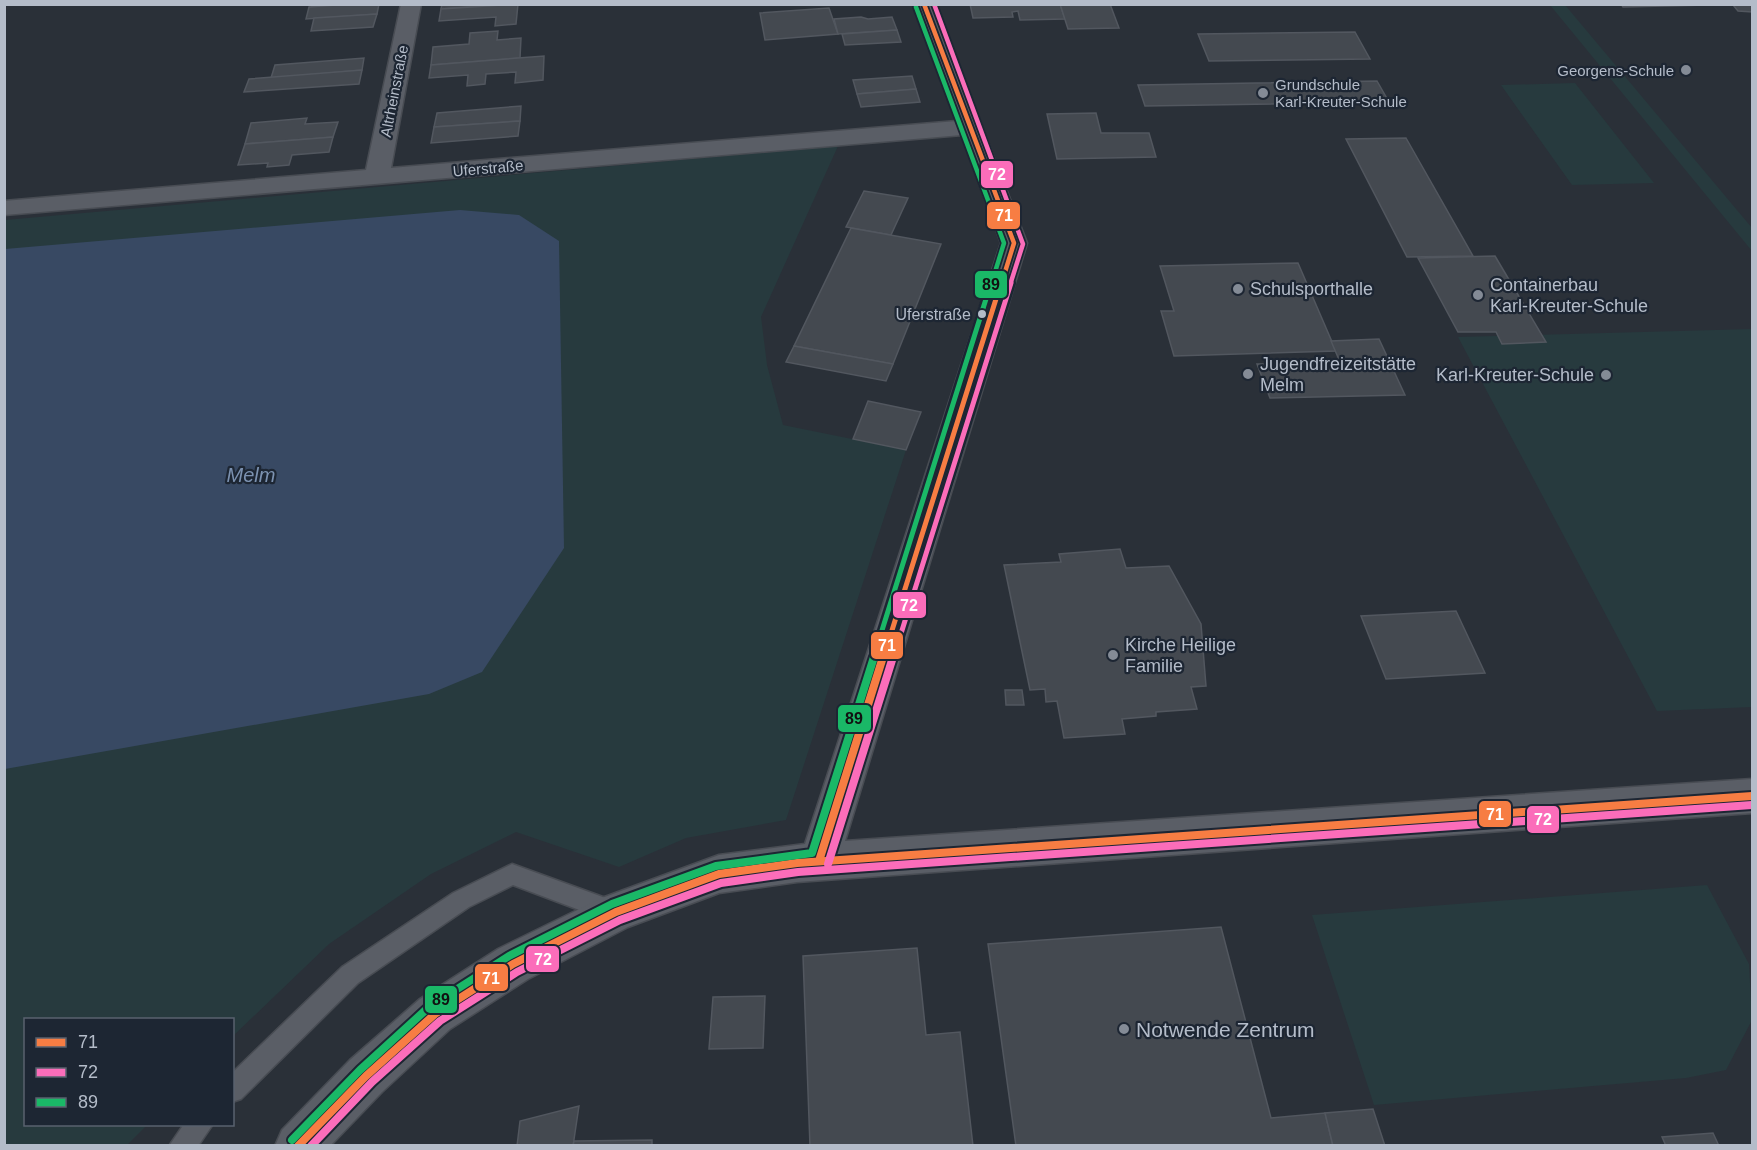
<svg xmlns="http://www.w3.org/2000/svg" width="1757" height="1150" font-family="Helvetica,sans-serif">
<rect width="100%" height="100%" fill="#2a3038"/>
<!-- green -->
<g fill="#273a3e">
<path d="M1550,5H1565L1752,228V251Z"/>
<path d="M1575,83L1654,183L1572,185L1501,85Z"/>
<path d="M838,146L761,317L767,365L783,425L906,450L786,820L686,838L619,867L516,832L431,874L329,944L233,1036L232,1020H26V1124L147,1125L127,1145L5,1146V220Z"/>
<path d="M1752,329V707L1657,711L1458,337Z"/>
<path d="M1707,885L1749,964L1752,1020L1726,1070L1686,1078L1374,1105L1312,915Z"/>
</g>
<!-- water -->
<path fill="#384963" d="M460,210L519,215L559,241L564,548L482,672L429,694L5,769V249Z"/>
<!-- building -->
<g fill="#444950" stroke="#52575f" stroke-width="1.5">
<path d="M350,4H379L377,14L306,19L309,7Z"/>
<path d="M442,4H507L441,9Z"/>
<path d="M518,4L516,24L495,26L496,17L439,21L441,9Z"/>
<path d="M970,4H1060L1065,19L1020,20L1018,11L1012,12L1013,17L973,18Z"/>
<path d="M1060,4H1110L1119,28L1068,29Z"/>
<path d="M1621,4H1751L1623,7Z"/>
<path d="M1752,4V12L1738,11L1733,5Z"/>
<path d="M829,8L838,34L765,40L760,13Z"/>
<path d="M377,14L373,27L311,31L314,18Z"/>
<path d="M861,17L868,19L892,17L897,30L838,34L834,19Z"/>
<path d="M897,30L901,42L845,45L842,34Z"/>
<path d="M498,31L497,40L521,38L520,58L431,65L433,47L469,44L470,33Z"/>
<path d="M1355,32L1370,59L1209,61L1198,34Z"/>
<path d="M544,56L543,80L515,83L516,72L486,74L485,84L467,86L468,75L429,78L431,65Z"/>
<path d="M364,58L362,70L271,78L275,65Z"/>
<path d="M362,70L359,84L244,92L249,79Z"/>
<path d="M912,76L916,89L857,94L853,80Z"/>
<path d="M1377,81L1389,102L1145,106L1138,85Z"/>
<path d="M916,89L920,102L861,107L857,94Z"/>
<path d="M521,106L520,121L434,127L437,113Z"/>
<path d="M1096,113L1101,133H1149L1156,157L1057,159L1047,114Z"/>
<path d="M307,118L305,124L338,122L333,137L245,144L251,123Z"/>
<path d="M520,121L518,136L431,143L434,127Z"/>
<path d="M333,137L329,152L292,155L289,165L267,167L268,163L238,165L245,144Z"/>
<path d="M1406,138L1473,256L1407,257L1346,139Z"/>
<path d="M864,191L908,198L891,235L846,227Z"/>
<path d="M851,228L941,244L893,364L794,346Z"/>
<path d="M1495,256L1546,342L1502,344L1496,332H1458L1418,258Z"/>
<path d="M1298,263L1336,351L1174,356L1161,311H1174L1160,266Z"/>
<path d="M1379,339L1405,395L1270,398L1257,364L1340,362L1331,341Z"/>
<path d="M794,346L893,364L886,381L786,362Z"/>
<path d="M868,401L921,412L906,450L853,439Z"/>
<path d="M1120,549L1126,568L1169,566L1201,624L1206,686L1191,687L1197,709L1156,712V716L1122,719L1125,734L1064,738L1057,701L1046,702L1045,689L1030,690L1004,565L1061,562L1059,554Z"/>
<path d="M1456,611L1485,673L1386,679L1361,616Z"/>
<path d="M1005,690H1022L1024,705H1006Z"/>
<path d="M1221,927L1271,1118L1325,1113L1333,1146H1016L988,944Z"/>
<path d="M917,948L926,1035L960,1032L973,1146H810L803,956Z"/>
<path d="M765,996L763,1048L709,1049L713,997Z"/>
<path d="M579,1106L573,1146H517L520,1121Z"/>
<path d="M1373,1109L1385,1146H1333L1325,1113Z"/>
<path d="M1713,1133L1719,1146H1666L1662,1137Z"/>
<path d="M652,1140V1146H573L574,1141Z"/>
</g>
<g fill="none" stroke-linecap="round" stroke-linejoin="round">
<defs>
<g id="lane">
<path d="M512,864L622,904L625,912L622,920L614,923L513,885L469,907L358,983L241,1099L232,1102V1073L342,967L453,893Z"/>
<path d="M184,1124H213L198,1146H169Z"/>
</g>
<path id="street" d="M401,4H421L391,168L957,121L914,4H934L1027,243L845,841L1752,779V813L797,882L719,893L628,927L528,979L450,1029L382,1092L330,1146H275L282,1130L350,1060L420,999L498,949L602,898L719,855L805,844L1001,243L962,135L4,215V201L366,170Z"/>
</defs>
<!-- lane casing -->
<use href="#lane" stroke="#484c53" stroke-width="3"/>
<!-- street casing -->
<use href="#street" stroke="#484c53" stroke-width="3"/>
<!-- lane -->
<use href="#lane" fill="#5a5e66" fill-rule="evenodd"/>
<!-- street -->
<use href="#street" fill="#5a5e66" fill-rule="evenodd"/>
<defs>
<path id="bus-1-far2" d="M924,4L1014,243L1001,285"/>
<path id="bus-1-far1" d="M883,659L1001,283"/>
<g id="bus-1">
<path d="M819,861L883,657"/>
<path d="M298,1146L366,1076L435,1014L513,964L616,912L719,874L797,863L1752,796"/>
</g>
<path id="bus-2-far2" d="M934,4L1023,244L1010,285"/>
<path id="bus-2-far1" d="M893,659L1011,283"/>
<g id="bus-2">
<path d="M828,864L893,657"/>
<path d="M311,1146L372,1082L440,1021L517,972L620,920L721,883L798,872L1752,805"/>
</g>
<path id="bus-3-far2" d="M916,7L1004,243L991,285"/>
<path id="bus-3-far1" d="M873,659L991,283"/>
<path id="bus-3" d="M292,1140L360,1070L429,1007L509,956L612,904L716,866L812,853L874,657"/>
</defs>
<!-- bus-1-far2 casing -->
<use href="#bus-1-far2" stroke="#1d2633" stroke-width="8"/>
<!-- bus-1-far1 casing -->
<use href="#bus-1-far1" stroke="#1d2633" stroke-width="10"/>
<!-- bus-1 casing -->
<use href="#bus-1" stroke="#1d2633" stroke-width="12"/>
<!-- bus-2-far2 casing -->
<use href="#bus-2-far2" stroke="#1d2633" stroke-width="8"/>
<!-- bus-2-far1 casing -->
<use href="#bus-2-far1" stroke="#1d2633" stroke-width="10"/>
<!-- bus-2 casing -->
<use href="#bus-2" stroke="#1d2633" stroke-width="12"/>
<!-- bus-3-far2 casing -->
<use href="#bus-3-far2" stroke="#1d2633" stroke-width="8"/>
<!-- bus-3-far1 casing -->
<use href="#bus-3-far1" stroke="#1d2633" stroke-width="10"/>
<!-- bus-3 casing -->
<use href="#bus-3" stroke="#1d2633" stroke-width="12"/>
<!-- bus-1-far2 -->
<use href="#bus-1-far2" stroke="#f77d43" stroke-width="4.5"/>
<!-- bus-1-far1 -->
<use href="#bus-1-far1" stroke="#f77d43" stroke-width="5"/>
<!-- bus-1 -->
<use href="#bus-1" stroke="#f77d43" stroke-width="8"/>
<!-- bus-2-far2 -->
<use href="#bus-2-far2" stroke="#fb6dba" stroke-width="4.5"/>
<!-- bus-2-far1 -->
<use href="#bus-2-far1" stroke="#fb6dba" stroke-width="5"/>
<!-- bus-2 -->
<use href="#bus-2" stroke="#fb6dba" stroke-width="8"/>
<!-- bus-3-far2 -->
<use href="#bus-3-far2" stroke="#1ab867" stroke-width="4.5"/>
<!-- bus-3-far1 -->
<use href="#bus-3-far1" stroke="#1ab867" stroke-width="5"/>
<!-- bus-3 -->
<use href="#bus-3" stroke="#1ab867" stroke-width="8"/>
</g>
<!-- markers -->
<g fill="#848b96" stroke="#1d2633" stroke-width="2">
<circle cx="1686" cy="70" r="6"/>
<circle cx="1263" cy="93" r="6"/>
<circle cx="1238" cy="289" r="6"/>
<circle cx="1478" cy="295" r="6"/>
<circle cx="1248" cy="374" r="6"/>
<circle cx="1606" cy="375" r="6"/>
<circle cx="1113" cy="655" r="6"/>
<circle cx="1124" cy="1029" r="6"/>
</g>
<circle fill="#b4bcc9" stroke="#1d2633" stroke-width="2" cx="982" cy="314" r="5"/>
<g text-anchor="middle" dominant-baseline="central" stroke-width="4.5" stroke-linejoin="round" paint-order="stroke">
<!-- far-poi labels -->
<g font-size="15" fill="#b4bcc9" stroke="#1d2633" text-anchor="end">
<text x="1674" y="70">Georgens-Schule</text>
<text x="1275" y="84" text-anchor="start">Grundschule<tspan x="1275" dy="17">Karl-Kreuter-Schule</tspan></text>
</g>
<!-- far-street labels -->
<g font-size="15" fill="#b4bcc9" stroke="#1d2633">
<text transform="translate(394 91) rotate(-79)">Altrheinstraße</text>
<text transform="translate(488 168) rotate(-5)">Uferstraße</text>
</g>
<!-- bus labels -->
<g font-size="16" fill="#b4bcc9" stroke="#1d2633" text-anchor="end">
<text x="971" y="314">Uferstraße</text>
</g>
<!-- poi labels -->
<g font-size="18" fill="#b4bcc9" stroke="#1d2633" text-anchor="start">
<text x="1490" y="285">Containerbau<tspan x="1490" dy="21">Karl-Kreuter-Schule</tspan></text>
<text x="1250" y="289">Schulsporthalle</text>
<text x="1260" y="364">Jugendfreizeitstätte<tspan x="1260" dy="21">Melm</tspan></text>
<text x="1594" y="375" text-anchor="end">Karl-Kreuter-Schule</text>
<text x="1125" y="645">Kirche Heilige<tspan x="1125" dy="21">Familie</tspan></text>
</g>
<!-- water labels -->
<g font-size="20" font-style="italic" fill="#7c92b1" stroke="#1d2633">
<text x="251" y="475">Melm</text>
</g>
<!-- near-poi labels -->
<g font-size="21" fill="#b4bcc9" stroke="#1d2633" text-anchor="start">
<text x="1136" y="1029">Notwende Zentrum</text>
</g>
</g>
<g stroke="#1d2633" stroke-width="2">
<rect x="980" y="160" width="34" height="29" rx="6" fill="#fb6dba"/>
<rect x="986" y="201" width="35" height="29" rx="6" fill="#f77d43"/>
<rect x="974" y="270" width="34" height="29" rx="6" fill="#1ab867"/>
<rect x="892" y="591" width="35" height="28" rx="6" fill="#fb6dba"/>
<rect x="870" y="631" width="34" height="29" rx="6" fill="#f77d43"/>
<rect x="837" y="704" width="35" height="29" rx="6" fill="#1ab867"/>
<rect x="1478" y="800" width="34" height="28" rx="6" fill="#f77d43"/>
<rect x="1526" y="805" width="34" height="29" rx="6" fill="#fb6dba"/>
<rect x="525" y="945" width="35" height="28" rx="6" fill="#fb6dba"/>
<rect x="474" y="963" width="35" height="29" rx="6" fill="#f77d43"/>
<rect x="424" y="985" width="34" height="29" rx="6" fill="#1ab867"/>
</g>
<g font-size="16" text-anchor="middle" font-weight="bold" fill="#fff">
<text x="997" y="180">72</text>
<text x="1004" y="221">71</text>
<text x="909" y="611">72</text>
<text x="887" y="651">71</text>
<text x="1495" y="820">71</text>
<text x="1543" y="825">72</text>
<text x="543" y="965">72</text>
<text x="491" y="984">71</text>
</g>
<g font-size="16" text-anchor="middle" font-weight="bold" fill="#111">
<text x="991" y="290">89</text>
<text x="854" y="724">89</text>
<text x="441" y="1005">89</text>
</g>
<!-- border -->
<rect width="1757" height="1150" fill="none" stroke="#b4bcc9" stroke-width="12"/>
<!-- legend -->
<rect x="24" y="1018" width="210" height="108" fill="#1d2633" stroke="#59626f" stroke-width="1.5"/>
<rect x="36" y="1038" width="30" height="9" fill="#f77d43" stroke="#59626f" stroke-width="1.5"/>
<text x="78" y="1048" font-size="18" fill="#b4bcc9">71</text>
<rect x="36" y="1068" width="30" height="9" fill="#fb6dba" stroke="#59626f" stroke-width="1.5"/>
<text x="78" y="1078" font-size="18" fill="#b4bcc9">72</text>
<rect x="36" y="1098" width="30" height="9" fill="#1ab867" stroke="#59626f" stroke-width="1.5"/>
<text x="78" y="1108" font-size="18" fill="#b4bcc9">89</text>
</svg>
